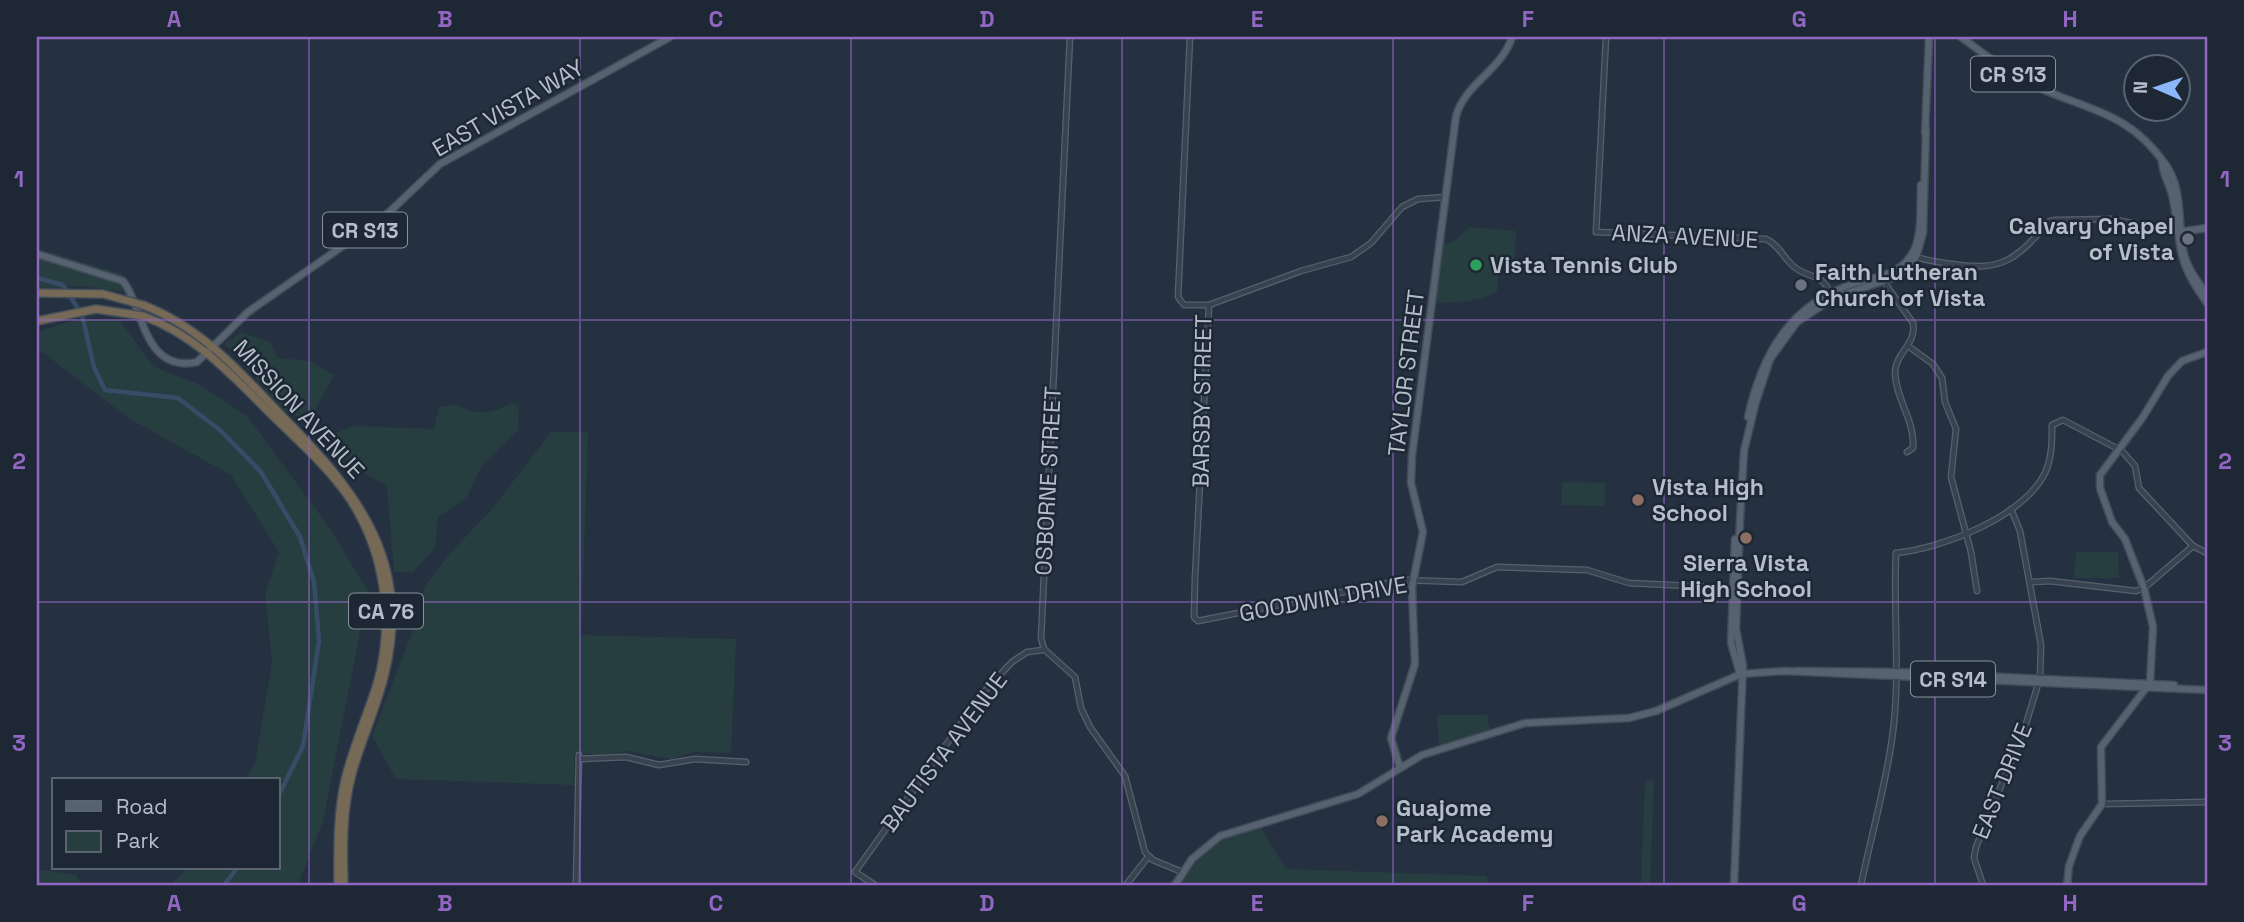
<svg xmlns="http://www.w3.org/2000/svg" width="2244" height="922" font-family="'Space Grotesk',sans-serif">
<rect width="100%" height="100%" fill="#253140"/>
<!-- green -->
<g fill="#273e41">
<path d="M1470,227L1516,231L1514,268H1499L1497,291C1477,303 1456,302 1433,303L1441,242L1451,243Z"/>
<path d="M37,249L123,274L122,292L83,286L37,289Z"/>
<path d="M75,320H119L154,367L198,384L247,416L329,527L368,591L323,821L298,885H171L187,868H278V780H245L255,764L272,663L265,594L279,552L231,475L130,419L37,348V332Z"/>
<path d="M241,332L270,342L278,358L310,361L334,375L315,410L319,424L332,435L353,426L434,429L439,407L455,404C477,416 489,415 512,403L519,407L518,430L483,464L467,497L438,517L435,548L413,572H394L387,486L352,466L310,423L285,412L225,344Z"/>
<path d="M551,432H588L581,635L736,639L731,753L692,752L672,759L627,751L605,755L574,753L575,785L396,779L372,736L413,630L424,587L452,551L492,509Z"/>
<path d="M1562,482L1605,483V506L1562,505Z"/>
<path d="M2076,552H2118L2119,578H2074Z"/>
<path d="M1437,715H1487L1490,732L1439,745Z"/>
<path d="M1645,780L1654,781L1650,885H1641Z"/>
<path d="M1258,823L1286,869L1487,876V885H1181C1195,848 1223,836 1258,823Z"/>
<path d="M37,869L76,875L83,885H37Z"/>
</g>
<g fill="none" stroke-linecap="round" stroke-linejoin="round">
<!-- river -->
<g stroke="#384c68" stroke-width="4.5">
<path d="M37,278L63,285L82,315L94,367L105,390L178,398L221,431L261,472L300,537L314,582L319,641L303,746L278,797"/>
<path d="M224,885L237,868"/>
</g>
<defs>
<g id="minor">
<path d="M1070,37L1041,638L1044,649L1075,677L1081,708L1090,727L1125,776L1145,852L1153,860L1182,872"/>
<path d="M1190,37L1178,297L1184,305H1209L1301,271L1351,257L1371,243L1402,207L1418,199L1446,197"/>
<path d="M1606,37L1596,232L1766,239C1779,245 1783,257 1793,266C1809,280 1821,271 1831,294"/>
<path d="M1914,256C1926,261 1939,262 1952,264C2004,272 2016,259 2050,221L2056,220L2111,219L2176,232"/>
<path d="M1882,279L1913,323C1917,344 1895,353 1895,373C1896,400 1915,420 1913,448L1907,452"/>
<path d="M1209,305L1195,578L1194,617L1198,621L1404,580L1462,582L1497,567L1587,570L1629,583L1733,588"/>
<path d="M1908,346L1933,364L1942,378L1945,402L1956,429L1951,477L1971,552L1977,591"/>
<path d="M2030,582L2050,581L2136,591L2144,588L2193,546"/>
<path d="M579,759L626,757L659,765L695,759L746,762"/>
<path d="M2102,804L2207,802"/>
<path d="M576,885L579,755"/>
<path d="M875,885L855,872L983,693L1012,662L1027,652L1044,650"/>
<path d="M1126,885L1148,857"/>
<path d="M1861,885C1871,837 1885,788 1892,739C1901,678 1893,615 1896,553C1943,548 2023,517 2045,473C2052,458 2052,442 2052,425L2063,420L2122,451L2135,466L2139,488L2193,546L2207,553"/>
<path d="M1983,885L1974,858L1976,847L2025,727L2040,678L2041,645L2020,531L2011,509"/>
</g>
<g id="major">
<path d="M1961,37C1983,53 2004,70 2027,82C2084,111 2126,108 2166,165C2184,191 2177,225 2184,254C2188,270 2198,282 2207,295"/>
<path d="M1925,133L1929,37"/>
<path d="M2162,161C2162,174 2171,186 2173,199C2183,250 2174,257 2207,303"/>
<path d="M2178,232L2207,228"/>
<path d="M37,254L123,281C143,305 143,374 197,362L248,312L383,218L440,164L670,37"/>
<path d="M1748,417C1762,354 1790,303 1856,283C1878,276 1898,276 1912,254C1923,236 1920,206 1921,185"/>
<path d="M1735,539L1731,643L1740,674"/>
<path d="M1797,671L1895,672L2174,685"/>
<path d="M1400,768L1391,738L1415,664L1412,587L1423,532L1411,483L1412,456L1456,116C1466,82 1502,70 1512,37"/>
<path d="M1175,885L1192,859L1220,836L1358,794L1422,755L1525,723L1629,718L1656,711L1741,674L1784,671L2207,690"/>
<path d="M1734,885L1743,665L1736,629L1740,520L1744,451L1755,405L1770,359L1797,322L1835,297L1893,278L1906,270L1916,257L1923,233L1926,129"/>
<path d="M2067,885L2069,866L2080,836L2102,804L2101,747L2150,683L2153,627L2144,588L2125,539L2112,522L2100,488V475L2143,417L2168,376L2182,361L2207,352"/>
</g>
<g id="highway">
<path d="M37,293L103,294"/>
<path d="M143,305C203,328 243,375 286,420C359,494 412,563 385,673C377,708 361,740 352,774C342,811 343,848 344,885"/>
<path d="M143,316C199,336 238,382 280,423C304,446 329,469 348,496C385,551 395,621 377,684C367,716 353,747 345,780C337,814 338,850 338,885"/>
</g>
</defs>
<!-- minor casing -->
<use href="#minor" stroke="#57616d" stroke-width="7"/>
<!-- major casing -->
<use href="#major" stroke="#424c59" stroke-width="9"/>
<!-- highway casing -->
<use href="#highway" stroke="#444e5a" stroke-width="10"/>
<!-- minor -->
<use href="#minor" stroke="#394350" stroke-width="4.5"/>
<!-- major -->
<use href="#major" stroke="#576270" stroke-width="6"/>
<!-- highway -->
<use href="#highway" stroke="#766956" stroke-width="7"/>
<defs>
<g id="highway-bridge">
<path d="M103,294L143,305"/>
<path d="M37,321L96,309L143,316"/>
</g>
</defs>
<!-- highway-bridge casing -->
<use href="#highway-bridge" stroke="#444e5a" stroke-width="10" stroke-linecap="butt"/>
<!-- highway-bridge -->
<use href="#highway-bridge" stroke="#766956" stroke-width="7"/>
</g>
<!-- grid -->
<path fill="none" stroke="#9266c3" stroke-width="2" stroke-opacity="0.55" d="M309,37V885M580,37V885M851,37V885M1122,37V885M1393,37V885M1664,37V885M1935,37V885M37,320H2207M37,602H2207"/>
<!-- markers -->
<g fill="#6b7280" stroke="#1e2835" stroke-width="2.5">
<circle cx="2188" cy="239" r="7"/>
<circle cx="1801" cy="285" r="7"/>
</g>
<circle fill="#2e9e5b" stroke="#1e2835" stroke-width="2.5" cx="1476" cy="265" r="7"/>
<g fill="#8d6e63" stroke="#1e2835" stroke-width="2.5">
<circle cx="1638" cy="500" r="7"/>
<circle cx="1746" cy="538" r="7"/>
<circle cx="1382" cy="821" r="7"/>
</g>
<g text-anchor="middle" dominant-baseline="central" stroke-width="5" stroke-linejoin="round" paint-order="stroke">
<!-- shield labels -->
<g fill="#1e2835" stroke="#88919d" stroke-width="2">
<rect x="1971" y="56.5" width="84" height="35" rx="5"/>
<rect x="323" y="212.5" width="84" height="35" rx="5"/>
<rect x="349" y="593.5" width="74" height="35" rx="5"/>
<rect x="1911" y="661.5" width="84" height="35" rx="5"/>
</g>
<g font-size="21" font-weight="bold" fill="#b5beca">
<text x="2013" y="74">CR S13</text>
<text x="365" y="230">CR S13</text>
<text x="386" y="611">CA 76</text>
<text x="1953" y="679">CR S14</text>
</g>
<!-- street labels -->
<g font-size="23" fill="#b5beca" stroke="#1e2835">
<text transform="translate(508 108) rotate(-30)">EAST VISTA WAY</text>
<text transform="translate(1685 236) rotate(3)">ANZA AVENUE</text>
<text transform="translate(1406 373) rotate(-83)">TAYLOR STREET</text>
<text transform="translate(1202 401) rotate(-89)">BARSBY STREET</text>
<text transform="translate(299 409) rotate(47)">MISSION AVENUE</text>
<text transform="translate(1048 481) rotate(-87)">OSBORNE STREET</text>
<text transform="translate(1323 599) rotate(-10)">GOODWIN DRIVE</text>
<text transform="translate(944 752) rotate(-53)">BAUTISTA AVENUE</text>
<text transform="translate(2002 781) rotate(-68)">EAST DRIVE</text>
</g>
<!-- poi labels -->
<g font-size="23" font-weight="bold" fill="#b5beca" stroke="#1e2835" text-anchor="start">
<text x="2174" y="226" text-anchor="end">Calvary Chapel<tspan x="2174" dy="26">of Vista</tspan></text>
<text x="1490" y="265">Vista Tennis Club</text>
<text x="1815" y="272">Faith Lutheran<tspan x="1815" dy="26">Church of Vista</tspan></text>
<text x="1652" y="487">Vista High<tspan x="1652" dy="26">School</tspan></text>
<text x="1746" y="563" text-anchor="middle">Sierra Vista<tspan x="1746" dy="26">High School</tspan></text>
<text x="1396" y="808">Guajome<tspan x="1396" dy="26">Park Academy</tspan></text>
</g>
</g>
<!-- border -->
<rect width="2244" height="922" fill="none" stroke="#1e2835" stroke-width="77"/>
<!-- legend -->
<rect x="52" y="778" width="228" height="91" fill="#1e2835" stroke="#5a6471" stroke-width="2"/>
<rect x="66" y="801" width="35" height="10" fill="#576270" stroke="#5a6471" stroke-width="2"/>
<text x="116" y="814" font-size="21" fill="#b5beca">Road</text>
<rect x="66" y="831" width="35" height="21" fill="#273e41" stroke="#5a6471" stroke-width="2"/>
<text x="116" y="848" font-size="21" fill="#b5beca">Park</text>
<!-- north arrow -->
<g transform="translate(2157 88) rotate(272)"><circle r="33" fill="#1e2835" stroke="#5a6471" stroke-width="2"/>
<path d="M0-5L12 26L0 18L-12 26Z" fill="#8bb7fa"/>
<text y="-10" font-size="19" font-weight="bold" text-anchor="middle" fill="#b5beca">N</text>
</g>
<rect x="38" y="38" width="2168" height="846" fill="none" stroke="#9266c3" stroke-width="2.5"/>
<g font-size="23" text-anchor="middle" font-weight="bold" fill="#9266c3">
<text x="174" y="27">A</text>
<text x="445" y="27">B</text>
<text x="716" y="27">C</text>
<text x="987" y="27">D</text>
<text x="1257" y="27">E</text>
<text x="1528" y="27">F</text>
<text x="1799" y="27">G</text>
<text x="2070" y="27">H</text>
<text x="19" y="187">1</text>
<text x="2225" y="187">1</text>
<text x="19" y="469">2</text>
<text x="2225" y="469">2</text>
<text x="19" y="751">3</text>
<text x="2225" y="751">3</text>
<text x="174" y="911">A</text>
<text x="445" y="911">B</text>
<text x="716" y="911">C</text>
<text x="987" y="911">D</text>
<text x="1257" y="911">E</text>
<text x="1528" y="911">F</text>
<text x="1799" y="911">G</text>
<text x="2070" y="911">H</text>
</g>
</svg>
